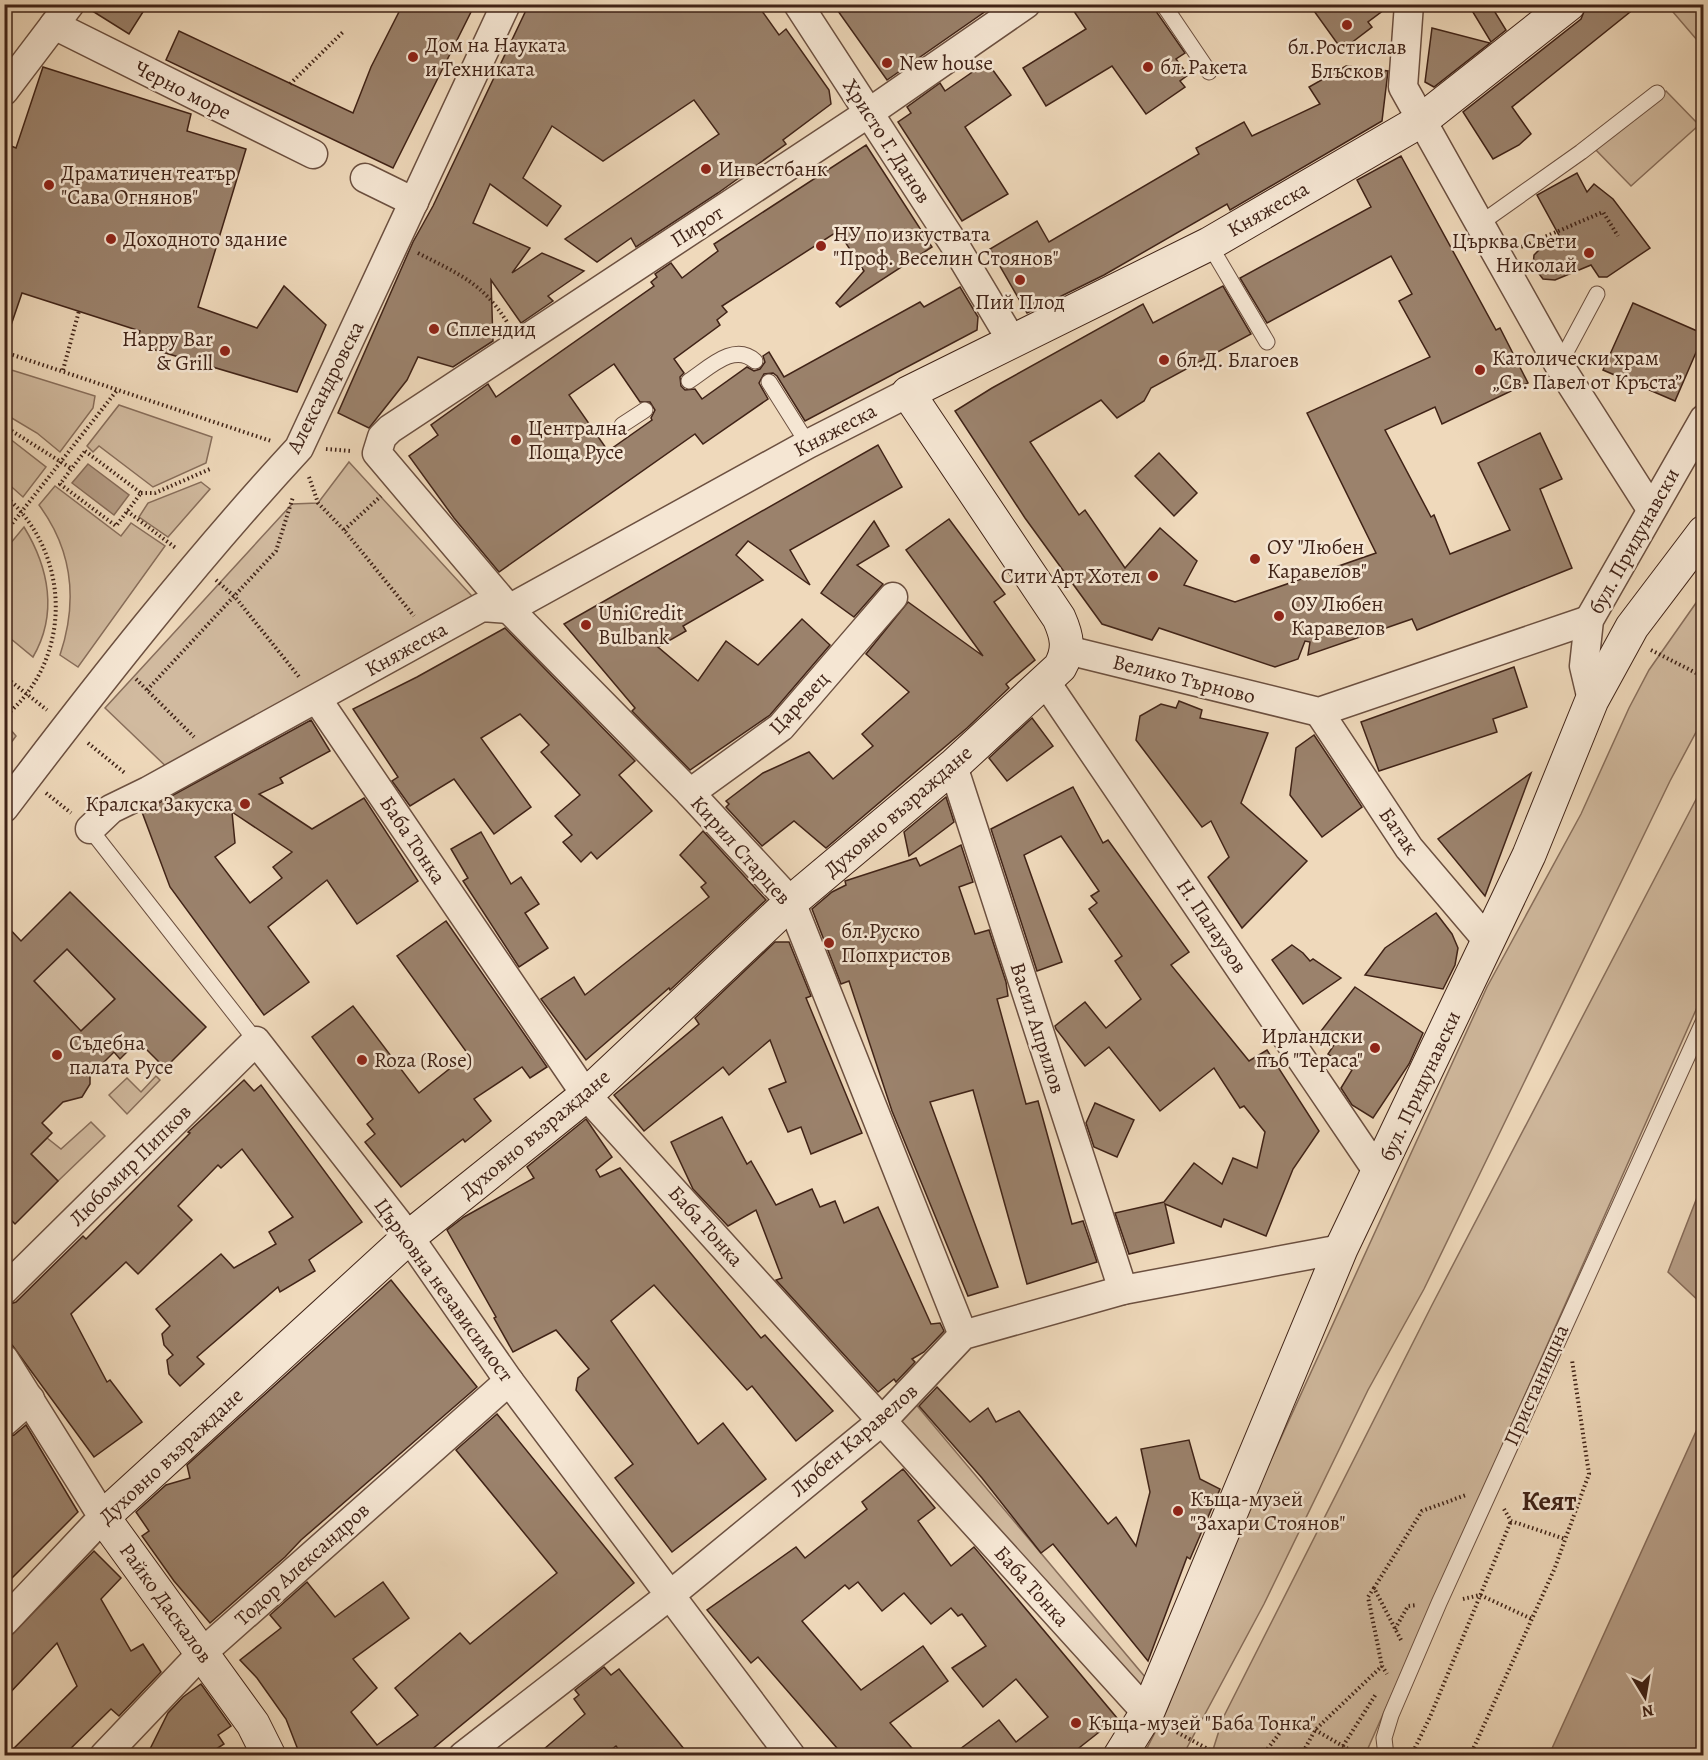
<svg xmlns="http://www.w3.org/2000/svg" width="1708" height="1760" font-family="Alegreya,serif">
<rect width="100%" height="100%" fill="#efd9bb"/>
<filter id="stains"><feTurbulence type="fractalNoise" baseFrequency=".00333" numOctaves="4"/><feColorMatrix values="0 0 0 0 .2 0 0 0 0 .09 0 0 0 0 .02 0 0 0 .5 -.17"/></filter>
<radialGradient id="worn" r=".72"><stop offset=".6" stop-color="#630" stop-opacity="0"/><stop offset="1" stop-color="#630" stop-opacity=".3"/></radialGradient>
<!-- green -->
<g fill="#d1ba9f" stroke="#886e5b" stroke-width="1.5">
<path d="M1667,5H1703V47Z"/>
<path d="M1666,91L1699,125L1631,186L1594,148Z"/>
<path d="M5,368L95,396L93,408L60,452L37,433L5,414Z"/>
<path d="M119,405L212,437L206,463L153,487L99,446L93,452L87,446Z"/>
<path d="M5,435L46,467L23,497L5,481Z"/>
<path d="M349,462L482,607L175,775L105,708L292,504L318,503Z"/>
<path d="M201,482L210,489L168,537L139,517L148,503Z"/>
<path d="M55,486L121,536L131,523L165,546L78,667L60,655C78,601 73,551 39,505Z"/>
<path d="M24,527C49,568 58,614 33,657L5,634V550Z"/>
<path d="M1703,593V719L1670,781L1424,1289L1368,1390L1264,1604L1183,1755L1127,1756L1133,1744L1147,1748L1168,1707L1206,1602L1487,987L1581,814L1629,708L1649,670Z"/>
<path d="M5,723L16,736L5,751Z"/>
<path d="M1703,786V994L1365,1755L1211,1756L1223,1718L1432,1305Z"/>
<path d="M67,949L115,999L70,1041L67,1016L34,981Z"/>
<path d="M156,1076L160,1080L127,1114L109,1095L127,1078L141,1092Z"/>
<path d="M91,1122L105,1136L58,1181L31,1154L47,1138L61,1149Z"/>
<path d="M908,1395L1156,1690L1149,1709L870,1427Z"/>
</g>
<!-- water -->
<g fill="#b49b83" stroke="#866b58" stroke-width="1.5">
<path d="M88,464L129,495L114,515L72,483Z"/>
<path d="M1703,1182L1704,1305H1703L1668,1272Z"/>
<path d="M1703,1416V1755H1549Z"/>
</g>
<!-- building -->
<g fill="#9b826c" stroke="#402317" stroke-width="1.5" fill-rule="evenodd">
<path d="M86,4H148L129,34L86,7Z"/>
<path d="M403,4H475L393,168L166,60L179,31L353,113L371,67Z"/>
<path d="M529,4H757L779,35L786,29L829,90L831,104L783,140L786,144L718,193L636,247L631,238L597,262L565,239L719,134L694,100L603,161L552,126L523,178L561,206L547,226L490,184L473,223L530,248L512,273L542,253L584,271L548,296L553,301L521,323L491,280L493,341L453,367L418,357L407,380L369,428L338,413L413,242L433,206Z"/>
<path d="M833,4H996L887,80Z"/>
<path d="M1069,4H1151L1185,53L1176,59L1188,75L1180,81L1185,87L1146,114L1112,66L1046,106L1023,68L1086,29Z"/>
<path d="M1309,4H1392L1368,22L1372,27L1342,50Z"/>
<path d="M1468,4H1490L1506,30L1491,42Z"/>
<path d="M1587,4H1640L1512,107L1531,134L1519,145L1493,159L1463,112L1581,19Z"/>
<path d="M1432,28L1490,43L1434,87L1425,82Z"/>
<path d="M987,62L1011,95L965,127L1008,194L962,221L898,122L911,113L907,107L940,83L945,91Z"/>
<path d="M1346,66L1388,71L1382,121L1230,210L1227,204L1104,275L1027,313L990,249L1037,221L1049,242L1199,154L1196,148L1244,122L1252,136L1320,104L1309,87Z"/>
<path d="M43,67L191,114L187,131L246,149L198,307L257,328L284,286L326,325L297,392L135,344L140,331L22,293L8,334L4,333V143L16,148Z"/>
<path d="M866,145L932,247L840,307L836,303L864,271L838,231L722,306L727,312L717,320L720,325L674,359L684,373L680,377L681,386L685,390L695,389L702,399L747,367L754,371L760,369L765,362L763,356L769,352L784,377L920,302L924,307L960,287L978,317L977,330L805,421L777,376L773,373L764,374L759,383L768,399L703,444L695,434L499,572L454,518L409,456L438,435L431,425L488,384L496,397L654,286L651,282L657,277L655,274L671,263L682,278L718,251L714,244ZM614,364L640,402H650L655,410L651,418L652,420L608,451L569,395Z"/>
<path d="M1401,156L1496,330L1500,328L1528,383L1442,424L1435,407L1385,430L1431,517L1434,515L1450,554L1510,530L1478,463L1540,433L1562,479L1540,489L1572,568L1417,630L1412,619L1308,655L1310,642L1305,641L1298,659L1275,667L1159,628L1152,640L1102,624L1025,518L955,411L992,388L1143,304L1153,323L1223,286L1251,334L1151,388L1144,401L1117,418L1101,400L1030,442L1079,515L1085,510L1125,568L1160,528L1197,561L1184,585L1235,602L1376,553L1307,413L1430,357L1399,301L1412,294L1391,256L1267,323L1240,278L1371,207L1357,180Z"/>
<path d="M1577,173L1587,192L1594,184L1613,199L1650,248L1607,277H1599L1591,265L1555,280L1543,279L1533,266L1534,255L1542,247L1561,239L1537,195Z"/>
<path d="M1633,303L1704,334L1675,401L1603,370Z"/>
<path d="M878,445L902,487L790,550L810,585L748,541L736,555L763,580L683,626L686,631L658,647L698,681L726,641L758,665L802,619L830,645L770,715L690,770L632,711L635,708L564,624Z"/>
<path d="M1159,453L1197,493L1174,516L1135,476Z"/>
<path d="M949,519L1005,594L994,602L1035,660L1006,684L1009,688L967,728L826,848L794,821L762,846L726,807L729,804L726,801L763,773L809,752L833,779L873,746L862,734L909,692L866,654L908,602L983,656L906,550Z"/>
<path d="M874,521L889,546L857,565L883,584L854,617L821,593Z"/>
<path d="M505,628L635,761L619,775L652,811L597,859L591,852L581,862L563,842L572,835L555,816L580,795L541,752L549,745L520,714L481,738L531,807L494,834L454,779L410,806L392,781L398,777L353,709L417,677Z"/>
<path d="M1514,667L1527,707L1493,719L1497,732L1379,771L1361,722Z"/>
<path d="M1179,701L1202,710L1200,718L1268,733L1241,803L1307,861L1242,928L1208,877L1229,857L1211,821L1202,827L1136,740L1140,716L1161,704L1176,708Z"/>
<path d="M1032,718L1053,746L1007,781L989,758Z"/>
<path d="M311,720L330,751L280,778L283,783L259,794L312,829L364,798L418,881L357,924L327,880L268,927L309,982L264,1015L170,887L142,812ZM232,812L292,852L273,867L282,878L250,903L215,857L235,843Z"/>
<path d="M1314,735L1362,807L1322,837L1290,795L1296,748Z"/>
<path d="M1531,773L1485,896L1438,839Z"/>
<path d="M1073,787L1103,843L1108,840L1189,952L1171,965L1249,1061L1267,1050L1319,1131L1293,1169L1266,1236L1224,1219L1221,1227L1165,1204L1174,1243L1129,1254L1115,1213L1164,1202L1194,1163L1222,1184L1233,1158L1257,1168L1265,1132L1244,1106L1240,1108L1214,1068L1160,1111L1109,1047L1085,1066L1056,1029L1055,1026L1085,1002L1106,1028L1141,999L1115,961L1122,956L1089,909L1097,903L1091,896L1099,891L1061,836L1024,855L1062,962L1037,971L991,829Z"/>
<path d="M946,797L954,822L909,856L904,832Z"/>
<path d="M703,831L766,900L670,990L669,988L586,1060L541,999L574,977L585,995L709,897L701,887L706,883L680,855Z"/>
<path d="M481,832L511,884L521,877L539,904L525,913L548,948L519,967L463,881L468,878L451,849Z"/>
<path d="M961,845L973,882L959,887L975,934L989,930L1006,982L1008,996L997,999L1026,1104L1038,1101L1072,1224L1083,1221L1097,1262L1027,1284L973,1090L930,1102L998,1287L968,1296L892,1111L849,981L841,984L812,909L832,892L846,885L845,881L916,858L920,866Z"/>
<path d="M70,892L206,1027L165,1068L138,1041L120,1059L114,1052L90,1076V1084L82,1097L63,1102L42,1123L52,1133L31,1154L58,1181L15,1224L4,1213V923L21,941ZM67,949L115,999L81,1031L34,981Z"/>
<path d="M1436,913L1452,934L1458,948L1455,965L1443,989L1365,975L1385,948Z"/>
<path d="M446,921L547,1067L530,1078L522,1067L474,1099L491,1121L465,1142L463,1139L401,1187L365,1142L375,1134L367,1124L373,1119L312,1037L353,1006L419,1093L468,1054L397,956Z"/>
<path d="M775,942H789L811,996L806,998L862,1133L811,1154L801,1127L788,1132L769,1089L786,1082L770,1040L729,1075L723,1067L644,1131L614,1095L699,1024L695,1018Z"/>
<path d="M1292,945L1303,953L1310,961L1313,959L1341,978L1303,1004L1272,960Z"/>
<path d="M1355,987L1423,1033L1409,1064L1373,1118L1352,1105L1341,1088L1352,1070L1328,1054L1336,1042L1321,1031Z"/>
<path d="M244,1080L254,1091L261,1085L362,1222L309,1260L315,1271L280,1292L278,1287L197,1357L204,1364L180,1386L169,1374L167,1360L173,1355L164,1345L162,1334L170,1326L156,1309L221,1254L234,1268L276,1244L269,1232L293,1217L242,1149L221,1168L218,1165L178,1206L192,1220L138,1274L126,1262L71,1314L107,1382L110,1380L142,1422L94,1457L4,1334V1306L16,1302L83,1236L86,1239L190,1133L188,1132Z"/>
<path d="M1095,1103L1134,1120L1117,1157L1094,1147L1086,1123Z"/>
<path d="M722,1117L747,1164L751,1161L776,1205L812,1189L820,1207L835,1201L844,1223L878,1207L931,1324L940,1323L944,1331L924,1352L912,1359L915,1362L896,1382L894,1379L878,1392L776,1280L782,1278L756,1210L728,1226L693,1189L671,1142Z"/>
<path d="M586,1119L612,1157L596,1170L600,1177L620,1168L761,1338L765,1335L833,1411L796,1441L752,1386L747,1390L654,1285L611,1321L698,1444L723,1423L766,1479L672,1552L615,1478L633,1464L576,1390L578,1378L589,1369L556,1330L513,1352L494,1318L496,1317L447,1230L464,1217L534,1178L527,1167Z"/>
<path d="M391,1280L477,1387L301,1540L285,1557L210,1623L174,1581L142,1536L149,1531L136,1512L166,1485L190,1478L187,1465Z"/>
<path d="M937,1387L970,1422L988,1408L996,1422L1019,1411L1108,1524L1116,1517L1136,1546L1150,1492L1141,1449L1189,1440L1200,1479L1220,1489L1190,1559L1187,1557L1148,1661L1053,1544L1041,1553L982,1478L919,1406Z"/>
<path d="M497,1414L634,1583L425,1755H300L286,1719L257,1678L240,1660L281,1628L270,1615L307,1582L335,1617L383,1582L409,1618L353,1659L377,1688L351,1712L377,1745L418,1715L395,1688L460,1633L470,1644L557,1573L456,1450Z"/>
<path d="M26,1425L78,1512L4,1586V1438L14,1435Z"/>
<path d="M903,1469L935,1508L918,1521L951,1566L974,1547L1117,1718L1070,1755H952L999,1720L1016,1742L1048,1717L1016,1679L983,1707L952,1668L986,1646L962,1614L958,1616L951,1608L931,1624L904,1593L882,1611L858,1582L849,1589L845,1585L802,1621L861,1690L923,1646L948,1681L890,1723L918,1755H843L758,1657L751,1663L707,1610L796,1547L805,1558L867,1509L862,1502Z"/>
<path d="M94,1551L121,1578L101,1599L131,1651L143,1644L161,1672L119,1716L111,1709L64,1755H7L77,1686L57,1643L4,1699V1642Z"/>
<path d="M604,1667L611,1675L619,1669L689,1755H623L616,1746L604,1755H537L585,1714L574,1699L579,1695L575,1690Z"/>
<path d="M201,1684L231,1726L218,1735L224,1744L207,1755H147L168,1713L183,1697Z"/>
</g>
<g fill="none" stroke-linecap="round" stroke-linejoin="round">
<defs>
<g id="lane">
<path d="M1163,4L1209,72"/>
<path d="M1478,225L1581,152L1657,93"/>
<path d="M1209,244L1267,342"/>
<path d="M1559,365L1597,294"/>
<path d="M689,381C709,368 734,342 755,361"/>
<path d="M769,382L808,444"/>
<path d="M622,425L645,410"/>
<path d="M90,829L256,1041"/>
<path d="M1386,1756L1384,1738L1391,1715L1439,1603L1704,1020"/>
</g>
<g id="street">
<path d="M798,4L954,244L1012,341"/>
<path d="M1409,4L1403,87L1559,365L1651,509"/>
<path d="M54,25L313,154"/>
<path d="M4,91L70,4"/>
<path d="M365,178L414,202"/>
<path d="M1067,650L1319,712L1589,620"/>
<path d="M1045,681L1378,1172"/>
<path d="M317,699L586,1095L1147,1713"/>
<path d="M1592,700L1584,666L1589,620L1704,419"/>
<path d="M1319,712L1409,848L1488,941"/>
<path d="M953,766L1123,1290"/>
<path d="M690,793L781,727L893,597"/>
<path d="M4,808C98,684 193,563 299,448L506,4"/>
<path d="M90,829L111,809L148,791L482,607L509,609L808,444L908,393"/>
<path d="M4,1290L256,1041L409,1237L509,1381L791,1756"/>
<path d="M963,1335L791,902L690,793L509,609L377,453L382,437L390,429L870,112L1026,4"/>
<path d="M4,1359L103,1517L4,1622"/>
<path d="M4,1422L30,1399"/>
<path d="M104,1756L202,1653L509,1381"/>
<path d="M463,1756L669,1596L882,1421L963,1335L1123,1290L1341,1249"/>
</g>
<g id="secondary">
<path d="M269,1756L253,1724L103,1517L409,1237L586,1095L791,902L953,766L1060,667C1070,649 1067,636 1059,618L908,393L1209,244L1422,120L1569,4"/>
<path d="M1120,1756L1149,1709L1341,1249L1529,855L1592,700L1632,627L1704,532"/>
</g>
</defs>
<!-- lane casing -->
<use href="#lane" stroke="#6c5040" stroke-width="17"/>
<!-- street casing -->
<use href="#street" stroke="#6c5040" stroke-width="31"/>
<!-- secondary casing -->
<use href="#secondary" stroke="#402317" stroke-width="35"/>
<!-- path -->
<g stroke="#402317" stroke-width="4" stroke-dasharray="1.5 3" stroke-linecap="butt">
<path d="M290,84L343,32"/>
<path d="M1521,247L1603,212L1618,236"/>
<path d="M418,253C458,274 482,282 507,322"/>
<path d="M4,352L271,441"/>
<path d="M63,370L79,311"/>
<path d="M4,426L72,469"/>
<path d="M326,449L351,451"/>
<path d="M85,451L141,493L116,526L60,484Z"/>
<path d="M309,477L318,503L344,530L414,616"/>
<path d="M141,493H155L210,469"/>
<path d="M4,495C72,552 74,660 4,717"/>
<path d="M127,511L177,549"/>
<path d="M344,530L381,496"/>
<path d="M4,534L118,389"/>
<path d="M216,580L235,597L300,678"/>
<path d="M1651,650L1704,677"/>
<path d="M4,676L47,710"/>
<path d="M136,679L194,737"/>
<path d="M147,690L276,551L293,497"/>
<path d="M88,743L126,774"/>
<path d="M46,793L71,813"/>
<path d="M1504,1509L1511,1521L1565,1539"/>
<path d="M1374,1588L1368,1597L1382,1666L1387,1674"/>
<path d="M1463,1599L1480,1595L1532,1619"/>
<path d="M1395,1629L1408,1606L1417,1605"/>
<path d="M1401,1640L1374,1588L1422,1511L1466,1495"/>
<path d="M1169,1728L1221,1756"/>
<path d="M1343,1746L1376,1694"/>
<path d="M1262,1756L1289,1721L1310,1727L1360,1756"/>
<path d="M1301,1756L1315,1730L1382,1666"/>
<path d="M1411,1756L1430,1717L1511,1521"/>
<path d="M1470,1756L1554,1570L1589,1474L1572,1360"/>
</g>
<!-- lane -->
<use href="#lane" stroke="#f5e6d3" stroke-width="15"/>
<!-- street -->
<use href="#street" stroke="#f5e6d3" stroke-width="28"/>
<!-- secondary -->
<use href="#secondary" stroke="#f5e6d3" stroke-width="33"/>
</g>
<!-- markers -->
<g fill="#8f2418" stroke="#f5e6d3" stroke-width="2">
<circle cx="1347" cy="25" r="6"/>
<circle cx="413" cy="57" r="6"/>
<circle cx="887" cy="63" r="6"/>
<circle cx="1148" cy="67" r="6"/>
<circle cx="706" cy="169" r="6"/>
<circle cx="49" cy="185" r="6"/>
<circle cx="111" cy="239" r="6"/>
<circle cx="821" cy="246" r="6"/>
<circle cx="1589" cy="253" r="6"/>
<circle cx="1020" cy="280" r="6"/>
<circle cx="434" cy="329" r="6"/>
<circle cx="225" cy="351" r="6"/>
<circle cx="1164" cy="360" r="6"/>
<circle cx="1480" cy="370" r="6"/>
<circle cx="516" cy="440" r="6"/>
<circle cx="1255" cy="559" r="6"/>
<circle cx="1153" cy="576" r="6"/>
<circle cx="1279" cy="616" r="6"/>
<circle cx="586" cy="625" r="6"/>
<circle cx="245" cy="804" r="6"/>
<circle cx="829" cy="943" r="6"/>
<circle cx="1375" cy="1048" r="6"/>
<circle cx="57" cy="1055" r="6"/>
<circle cx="362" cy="1060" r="6"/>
<circle cx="1178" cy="1511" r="6"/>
<circle cx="1076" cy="1723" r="6"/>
</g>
<g text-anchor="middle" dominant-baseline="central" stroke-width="5" stroke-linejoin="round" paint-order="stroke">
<!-- poi labels -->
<g font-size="21" fill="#402317" stroke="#f5e6d3" text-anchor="start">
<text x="425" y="45">Дом на Науката<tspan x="425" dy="24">и Техниката</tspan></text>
<text x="1347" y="47" text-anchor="middle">бл.Ростислав<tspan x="1347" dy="24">Блъсков</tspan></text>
<text x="899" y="63">New house</text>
<text x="1160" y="67">бл.Ракета</text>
<text x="718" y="169">Инвестбанк</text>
<text x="61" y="173">Драматичен театър<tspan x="61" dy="24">"Сава Огнянов"</tspan></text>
<text x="833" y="234">НУ по изкуствата<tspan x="833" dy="24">"Проф. Веселин Стоянов"</tspan></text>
<text x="123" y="239">Доходното здание</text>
<text x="1577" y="241" text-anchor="end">Църква Свети<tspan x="1577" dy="24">Николай</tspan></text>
<text x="1020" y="302" text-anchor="middle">Пий Плод</text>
<text x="446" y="329">Сплендид</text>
<text x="213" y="339" text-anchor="end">Happy Bar<tspan x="213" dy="24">&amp; Grill</tspan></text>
<text x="1492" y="358">Католически храм<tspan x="1492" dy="24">„Св. Павел от Кръста”</tspan></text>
<text x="1176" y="360">бл.Д. Благоев</text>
<text x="528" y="428">Централна<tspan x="528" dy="24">Поща Русе</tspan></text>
<text x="1267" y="547">ОУ "Любен<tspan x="1267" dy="24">Каравелов"</tspan></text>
<text x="1141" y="576" text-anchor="end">Сити Арт Хотел</text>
<text x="1291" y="604">ОУ Любен<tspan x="1291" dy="24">Каравелов</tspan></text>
<text x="598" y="613">UniCredit<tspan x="598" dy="24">Bulbank</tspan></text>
<text x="233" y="804" text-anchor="end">Кралска Закуска</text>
<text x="841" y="931">бл.Руско<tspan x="841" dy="24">Попхристов</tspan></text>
<text x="1363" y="1036" text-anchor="end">Ирландски<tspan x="1363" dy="24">пъб "Тераса"</tspan></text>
<text x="69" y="1043">Съдебна<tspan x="69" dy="24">палата Русе</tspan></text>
<text x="374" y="1060">Roza (Rose)</text>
<text x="1190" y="1499">Къща-музей<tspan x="1190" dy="24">"Захари Стоянов"</tspan></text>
<text x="1088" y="1723">Къща-музей "Баба Тонка"</text>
</g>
<!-- street labels -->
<g font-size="21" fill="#402317" stroke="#f5e6d3">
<text transform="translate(183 90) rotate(27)">Черно море</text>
<text transform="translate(887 141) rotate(57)">Христо Г. Данов</text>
<text transform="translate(1268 209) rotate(-30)">Княжеска</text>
<text transform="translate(697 226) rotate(-33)">Пирот</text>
<text transform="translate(325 387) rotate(-63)">Александровска</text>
<text transform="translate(835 430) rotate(-28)">Княжеска</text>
<text transform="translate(1634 541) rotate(-61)">бул. Придунавски</text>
<text transform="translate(406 649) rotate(-29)">Княжеска</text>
<text transform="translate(1184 679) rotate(14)">Велико Търново</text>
<text transform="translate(799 703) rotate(-47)">Царевец</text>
<text transform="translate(898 811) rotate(-41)">Духовно възраждане</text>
<text transform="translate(1399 831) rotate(55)">Батак</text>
<text transform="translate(413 840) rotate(56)">Баба Тонка</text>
<text transform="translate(741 850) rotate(48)">Кирил Старцев</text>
<text transform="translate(1212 926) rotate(56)">Н. Палаузов</text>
<text transform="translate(1038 1028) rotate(72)">Васил Априлов</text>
<text transform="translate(1420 1086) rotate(-65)">бул. Придунавски</text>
<text transform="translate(535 1134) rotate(-40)">Духовно възраждане</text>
<text transform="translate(130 1165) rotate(-45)">Любомир Пипков</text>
<text transform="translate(706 1226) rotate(48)">Баба Тонка</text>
<text transform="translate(444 1290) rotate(54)">Църковна независимост</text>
<text transform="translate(1536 1385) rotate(-66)">Пристанищна</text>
<text transform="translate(854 1440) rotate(-41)">Любен Каравелов</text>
<text transform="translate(171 1456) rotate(-43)">Духовно възраждане</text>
<text transform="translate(302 1564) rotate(-42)">Тодор Александров</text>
<text transform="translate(1032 1586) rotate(48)">Баба Тонка</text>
<text transform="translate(166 1603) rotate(54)">Райко Даскалов</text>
</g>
<!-- district labels -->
<g font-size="27" font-weight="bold" fill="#402317" stroke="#f5e6d3">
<text x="1549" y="1501">Кеят</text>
</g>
</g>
<!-- margin -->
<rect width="1708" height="1760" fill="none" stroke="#efd9bb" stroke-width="24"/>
<rect x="6" y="6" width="1696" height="1748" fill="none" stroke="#402317" stroke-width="3"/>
<rect x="12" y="12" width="1684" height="1736" fill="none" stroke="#402317" stroke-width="1.5"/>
<!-- north arrow -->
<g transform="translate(1645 1697) rotate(169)" stroke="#f5e6d3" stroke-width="4.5" paint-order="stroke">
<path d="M0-4.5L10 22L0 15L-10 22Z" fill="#402317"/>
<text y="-9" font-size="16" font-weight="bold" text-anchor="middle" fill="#402317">N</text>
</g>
<rect width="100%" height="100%" filter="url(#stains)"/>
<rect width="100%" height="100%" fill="url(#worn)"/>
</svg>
